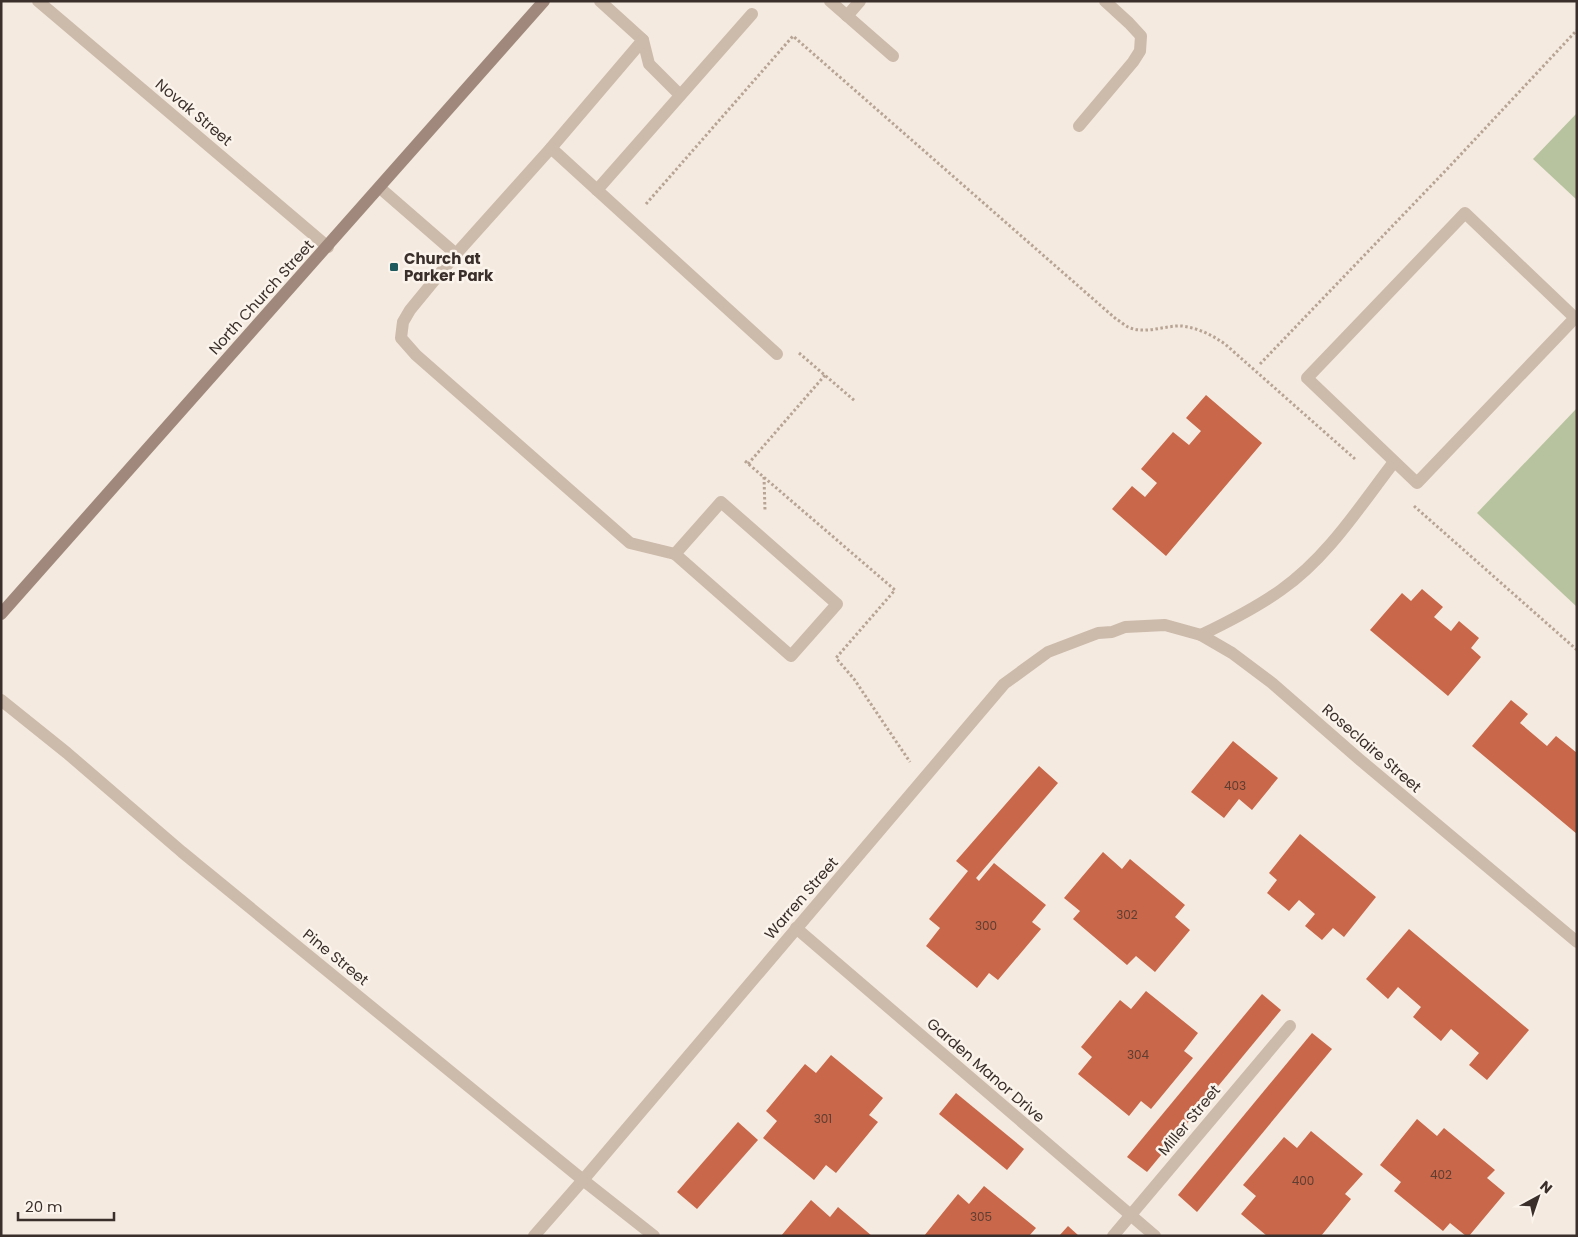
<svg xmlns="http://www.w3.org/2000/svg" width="1578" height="1237" font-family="Poppins,sans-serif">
<rect width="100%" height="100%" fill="#f4eadf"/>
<!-- green -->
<g fill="#b7c39f">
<path d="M1577,113V200L1533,159Z"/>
<path d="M1577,408V607L1477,513Z"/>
</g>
<!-- building -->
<g fill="#c86749">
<path d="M1206,395L1262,443L1166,556L1112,509L1132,486L1145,497L1157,483L1141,469L1173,432L1189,445L1201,431L1186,418Z"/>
<path d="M1422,589L1443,607L1434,617L1451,631L1459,621L1479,638L1471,648L1481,657L1448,696L1370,630L1402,593L1411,601Z"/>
<path d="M1511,700L1528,714L1520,723L1547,746L1556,736L1577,753V834L1472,746Z"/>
<path d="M1233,741L1278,778L1252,810L1239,799L1224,818L1191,792Z"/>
<path d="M1039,766L1058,783L976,878L979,881L994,863L1046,905L1032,922L1041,929L998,980L989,973L977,988L926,946L940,928L929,919L968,871L956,861Z"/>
<path d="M1300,834L1376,897L1344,937L1333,928L1322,940L1305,926L1315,914L1299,900L1289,911L1267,893L1277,880L1269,873Z"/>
<path d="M1103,852L1122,869L1130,859L1185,905L1175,917L1190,930L1155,972L1136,956L1127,965L1073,919L1080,911L1064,898Z"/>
<path d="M1409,929L1529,1030L1487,1080L1469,1065L1479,1053L1451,1029L1441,1041L1413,1017L1421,1007L1398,987L1388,999L1366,979Z"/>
<path d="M1146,991L1198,1033L1184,1051L1193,1058L1151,1109L1141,1101L1129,1116L1078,1074L1092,1057L1081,1047L1120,1000L1131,1009Z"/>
<path d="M1262,994L1281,1010L1147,1172L1127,1157Z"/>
<path d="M1312,1033L1332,1049L1197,1212L1178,1195Z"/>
<path d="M831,1055L883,1098L869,1115L878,1122L836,1173L826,1165L814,1180L763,1138L777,1121L766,1111L805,1064L816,1073Z"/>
<path d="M956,1093L1024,1149L1007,1170L939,1114Z"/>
<path d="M1417,1119L1437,1136L1444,1128L1495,1170L1487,1178L1505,1193L1469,1236H1466L1450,1223L1443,1231L1394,1191L1401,1182L1380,1165Z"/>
<path d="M738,1122L758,1140L697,1209L677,1192Z"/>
<path d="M1311,1131L1363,1174L1345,1194L1351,1199L1321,1236H1267L1241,1214L1256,1196L1243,1185L1284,1137L1297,1148Z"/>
<path d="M984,1186L1036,1228L1029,1236H924L958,1194L969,1204Z"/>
<path d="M811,1200L830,1217L838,1207L872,1236H781Z"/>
<path d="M1068,1226L1079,1236H1059Z"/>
</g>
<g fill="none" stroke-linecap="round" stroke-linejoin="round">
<!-- path -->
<g stroke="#b8a495" stroke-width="3" stroke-dasharray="2.5 2.5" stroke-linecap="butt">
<path d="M646,204L793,36L1116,319C1120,321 1124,325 1128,327C1145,335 1165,325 1182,326C1198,328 1212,335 1225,344L1355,459"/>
<path d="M799,353L855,401"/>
<path d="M1260,364L1450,166L1577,30"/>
<path d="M745,461L895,590L836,658L854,679L910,762"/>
<path d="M748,464L826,374"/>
<path d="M764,477L765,511"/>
<path d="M1414,506L1577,650"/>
</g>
<!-- service -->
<g stroke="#ccbaab" stroke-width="12">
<path d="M600,1L643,40L649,64L680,95"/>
<path d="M830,1L893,56"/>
<path d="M752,14L597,190L777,354"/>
<path d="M847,16L860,1"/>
<path d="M643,40L551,148L456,254L410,310L403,322L401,338L416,355L630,543L675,554"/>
<path d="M1079,126L1133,62L1140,51L1141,36L1129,23L1105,1"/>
<path d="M551,148L597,190"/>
<path d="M380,188L456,254"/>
<path d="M1465,213L1575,318L1417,483L1307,378Z"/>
<path d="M721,502L837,604L791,656L675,554Z"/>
<path d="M1201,635C1228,622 1256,608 1281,590C1328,557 1360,506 1394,462"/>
</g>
<!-- minor -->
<g stroke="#ccbaab" stroke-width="12">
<path d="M38,1L328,247"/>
<path d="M1,700L67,753L182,852L583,1180L654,1236"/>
<path d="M796,928L1155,1236"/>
<path d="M534,1236L583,1180L1004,684L1048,652L1098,633L1112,632L1125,627L1165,625L1201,635L1232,653L1272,683L1359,759L1577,942"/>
<path d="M1113,1236L1290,1026"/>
</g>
<!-- secondary -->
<path stroke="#a0897c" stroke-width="12" d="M1,614L544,1"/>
</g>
<!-- markers -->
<rect fill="#1e595d" stroke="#fbf4ec" stroke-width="2" x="389" y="262" width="10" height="10" rx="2.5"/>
<g text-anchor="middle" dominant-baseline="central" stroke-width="5" stroke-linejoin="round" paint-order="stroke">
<!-- number labels -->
<g font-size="12" fill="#5e3d32">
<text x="1235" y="785">403</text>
<text x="1127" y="914">302</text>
<text x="986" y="925">300</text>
<text x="1138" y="1054">304</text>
<text x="823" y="1118">301</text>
<text x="1441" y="1174">402</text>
<text x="1303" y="1180">400</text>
<text x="981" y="1216">305</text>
</g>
<!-- street labels -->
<g font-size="15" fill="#3a2f2a" stroke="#fbf4ec">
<text transform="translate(194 112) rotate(40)">Novak Street</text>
<text transform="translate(261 297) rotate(-48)">North Church Street</text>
<text transform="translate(1372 748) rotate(41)">Roseclaire Street</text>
<text transform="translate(801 898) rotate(-49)">Warren Street</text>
<text transform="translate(336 957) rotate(39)">Pine Street</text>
<text transform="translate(986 1070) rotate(41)">Garden Manor Drive</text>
<text transform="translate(1189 1120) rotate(-50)">Miller Street</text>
</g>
<!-- poi labels -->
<g font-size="15" font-weight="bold" fill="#3a2f2a" stroke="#fbf4ec" text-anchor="start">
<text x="404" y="258">Church at<tspan x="404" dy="17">Parker Park</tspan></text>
</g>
</g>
<!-- border -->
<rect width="1578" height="1237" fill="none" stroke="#3a2f2a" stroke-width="5"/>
<!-- north arrow -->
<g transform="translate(1538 1197) rotate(40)" stroke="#fbf4ec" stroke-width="4" paint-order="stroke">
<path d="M0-4L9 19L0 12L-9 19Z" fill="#3a2f2a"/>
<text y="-8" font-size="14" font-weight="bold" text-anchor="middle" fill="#3a2f2a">N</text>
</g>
<!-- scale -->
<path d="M18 1212v8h96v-8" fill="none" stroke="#3a2f2a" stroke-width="2.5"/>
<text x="25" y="1212" font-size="15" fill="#3a2f2a" stroke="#fbf4ec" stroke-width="4" paint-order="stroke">20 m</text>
</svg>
